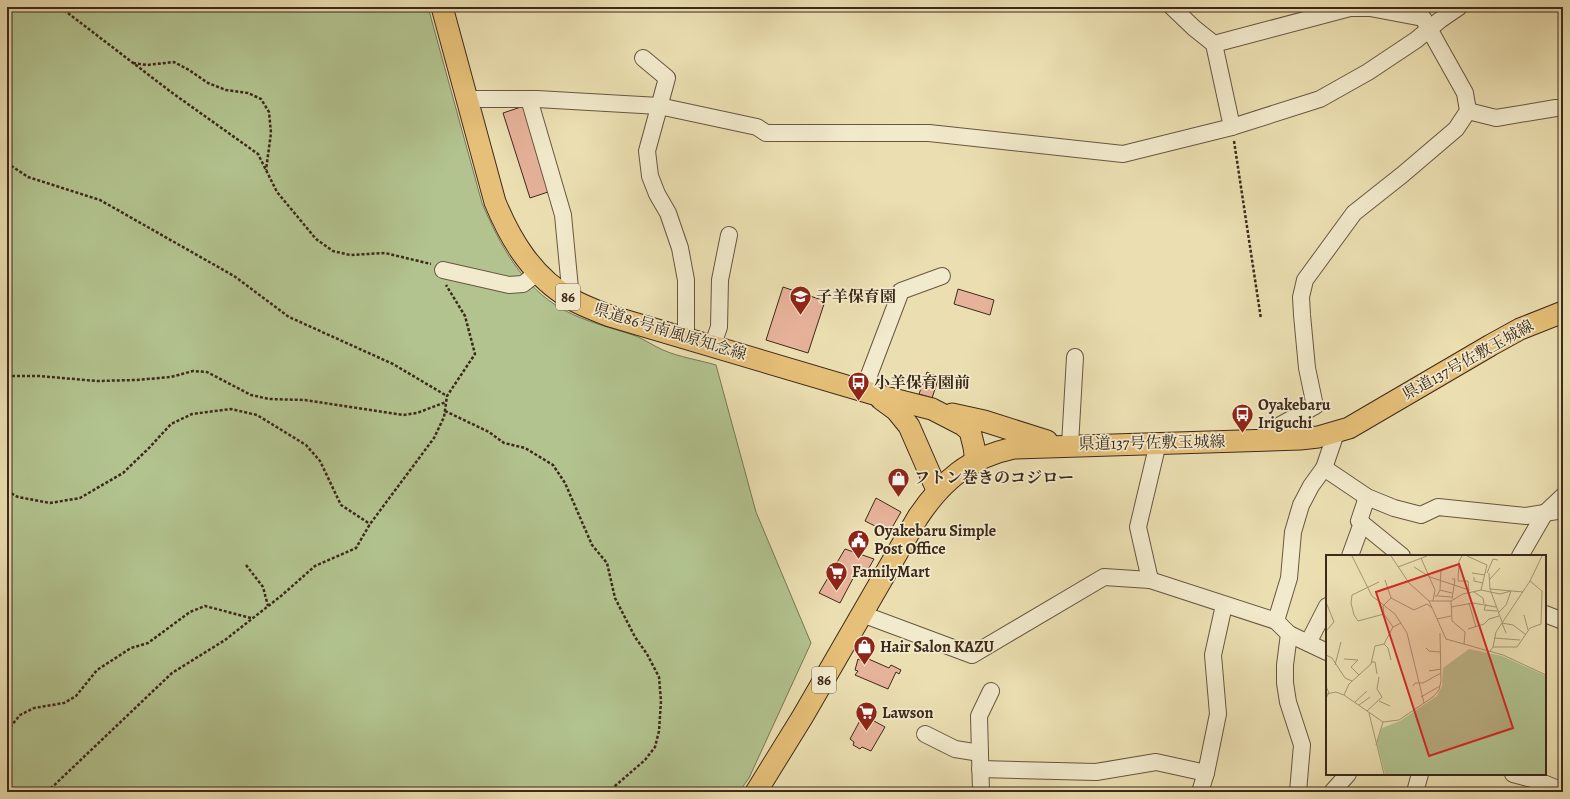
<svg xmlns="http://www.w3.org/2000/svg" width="1570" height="799" font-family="Alegreya,'Noto Serif JP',serif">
<rect width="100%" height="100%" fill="#ebdfb1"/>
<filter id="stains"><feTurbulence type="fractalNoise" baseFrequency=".005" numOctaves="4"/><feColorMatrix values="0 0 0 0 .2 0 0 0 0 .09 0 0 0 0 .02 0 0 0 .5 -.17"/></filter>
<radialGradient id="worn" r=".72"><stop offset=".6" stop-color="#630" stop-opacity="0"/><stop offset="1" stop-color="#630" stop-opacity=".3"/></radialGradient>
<!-- green -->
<path fill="#b2c38f" stroke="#787655" d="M7,7H428L482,203C500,245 522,287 564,310C586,322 612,328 636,336C645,340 654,346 663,350C679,357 699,360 716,365L756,512L811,643L749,778L739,792H7Z"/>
<!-- building -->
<g fill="#e7b29a" stroke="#3d291b">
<path d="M524,106L551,191L530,198L503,113Z"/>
<path d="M783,287L825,301L808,353L766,340Z"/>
<path d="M958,289L994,300L990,315L954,304Z"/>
<path d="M927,372L939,377L932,398L919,394Z"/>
<path d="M876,498L901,512L889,533L865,521Z"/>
<path d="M845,549L874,559L866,573L858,569L840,603L819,593Z"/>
<path d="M864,657L889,668L891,665L901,670L899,674L896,672L888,689L855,675L858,671L855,670L858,659L862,661Z"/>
<path d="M863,715L885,727L871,751L862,747L860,749L853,745L854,742L850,739Z"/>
</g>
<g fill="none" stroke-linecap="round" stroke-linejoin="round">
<defs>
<g id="minor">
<path d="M1172,7L1194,28L1214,44L1232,127"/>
<path d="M1214,44L1350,8H1370L1423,18L1465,93L1468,111L1456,129L1402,175L1354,213L1305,280L1301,297L1302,315L1307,368L1315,406L1275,428L1271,440"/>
<path d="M643,58L667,78L647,151L650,176L657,194L668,213L680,248L686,280V340"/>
<path d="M467,99H537L659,106L757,127L766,133H929L1123,154L1232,127L1320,99L1368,72L1416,40L1440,20L1459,7"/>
<path d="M529,99L563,215L571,299"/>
<path d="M1468,111L1496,118L1556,108H1563"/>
<path d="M443,270L509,285L523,284L537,273"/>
<path d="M712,347L719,327L720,280L729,235"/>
<path d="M863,391L901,291L942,276"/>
<path d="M1070,445L1075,357"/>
<path d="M1324,468L1367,497L1394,508L1421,515L1438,507L1526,516L1563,510"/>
<path d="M1367,497L1359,521L1402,556"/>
<path d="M1350,556L1362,523"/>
<path d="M1520,556L1545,513L1563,496"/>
<path d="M1150,580L1138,527L1158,443"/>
<path d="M862,614L972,655L1104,577L1150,580L1276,621"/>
<path d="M1545,614L1563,621"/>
<path d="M1289,634L1327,652"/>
<path d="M1308,643L1327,606"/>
<path d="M925,734L955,749L980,753"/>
<path d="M980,769L1096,772L1156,762L1206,773"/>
<path d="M1513,774L1536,780L1563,791"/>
<path d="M981,792L979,716L991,691"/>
<path d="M1200,792L1206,773L1218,714L1213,655L1224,605"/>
<path d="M1298,792L1302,745L1288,702L1285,683V665L1289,634L1276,621L1289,578L1293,532L1301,505L1311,486L1324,468L1336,433"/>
<path d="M1332,792L1348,774"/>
<path d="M1415,792L1420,774"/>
</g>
<g id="major">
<path d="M442,7L495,202C511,241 533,277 571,299C583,306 597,311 610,316L877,395L932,409L963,425L970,431L974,447L976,462"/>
<path d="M881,399L896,410L909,426L937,490"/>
<path d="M952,414L984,421L1047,441"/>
<path d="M756,792L803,716L918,517C942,481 970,457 1014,448L1300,439L1318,437L1349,428L1491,345L1520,329L1563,312"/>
</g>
</defs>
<!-- minor casing -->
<use href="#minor" stroke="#685640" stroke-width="18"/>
<!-- major casing -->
<use href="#major" stroke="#3d291b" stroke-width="23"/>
<!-- path -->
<g stroke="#3d291b" stroke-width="2.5" stroke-dasharray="3 2" stroke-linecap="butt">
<path d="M60,7L171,92L258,154L277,192L316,239L333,251L350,255L385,253L431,264"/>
<path d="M133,63L147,65L174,62L189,70L208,83L226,90L248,93L261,99L269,112L271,133L266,170"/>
<path d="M1234,141L1261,319"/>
<path d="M7,163L28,177L100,200L234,276L289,317L393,364L447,396"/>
<path d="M7,376H39L97,381L136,380L171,377L193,371L207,372L251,395L269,399L305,400L403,415L417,413L446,402"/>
<path d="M445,411L489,432L504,443L525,448L553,465L565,483L592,545L607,563L615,598L635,637L647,654L659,677L661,701L659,731L655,747L645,760L608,792"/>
<path d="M7,491L18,497L50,503L80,498L123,473L149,448L171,424L192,414L231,409L257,415L306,445L320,461L341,505L370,524"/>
<path d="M246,565L263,587L268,606"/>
<path d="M7,731L20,715L34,708L64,703L76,696L97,670L131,648L148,643L190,612L205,606L251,618"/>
<path d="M47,792L172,673L225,640L281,596L315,566L356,548L370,524L434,438L444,417L447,396L475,354L465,316L446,285"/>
</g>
<!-- minor -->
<use href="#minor" stroke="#f2eacc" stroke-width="16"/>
<!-- major -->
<use href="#major" stroke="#e6c078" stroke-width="21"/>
</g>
<!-- icons -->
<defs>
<symbol id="school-pin" viewBox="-11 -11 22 30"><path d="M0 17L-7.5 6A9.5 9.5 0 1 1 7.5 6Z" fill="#8f2418" stroke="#f2eacc"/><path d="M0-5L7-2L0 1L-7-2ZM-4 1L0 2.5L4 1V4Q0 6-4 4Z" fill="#fff"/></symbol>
<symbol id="bus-pin" viewBox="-11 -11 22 30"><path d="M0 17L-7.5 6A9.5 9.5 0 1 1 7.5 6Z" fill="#8f2418" stroke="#f2eacc"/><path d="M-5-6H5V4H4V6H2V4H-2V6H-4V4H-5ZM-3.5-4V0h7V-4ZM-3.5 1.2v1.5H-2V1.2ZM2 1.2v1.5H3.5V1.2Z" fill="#fff"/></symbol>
<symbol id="shop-pin" viewBox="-11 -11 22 30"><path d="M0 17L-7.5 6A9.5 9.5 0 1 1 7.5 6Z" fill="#8f2418" stroke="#f2eacc"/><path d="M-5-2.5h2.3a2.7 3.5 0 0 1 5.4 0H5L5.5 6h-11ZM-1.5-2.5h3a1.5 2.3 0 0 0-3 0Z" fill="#fff"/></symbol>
<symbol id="civic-pin" viewBox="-11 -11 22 30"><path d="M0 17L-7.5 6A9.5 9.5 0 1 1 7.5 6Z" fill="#8f2418" stroke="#f2eacc"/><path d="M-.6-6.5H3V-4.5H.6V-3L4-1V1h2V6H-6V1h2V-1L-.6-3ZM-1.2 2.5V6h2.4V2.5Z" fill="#fff"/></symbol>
<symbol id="supermarket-pin" viewBox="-11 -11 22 30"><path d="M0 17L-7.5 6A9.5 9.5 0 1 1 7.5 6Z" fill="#8f2418" stroke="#f2eacc"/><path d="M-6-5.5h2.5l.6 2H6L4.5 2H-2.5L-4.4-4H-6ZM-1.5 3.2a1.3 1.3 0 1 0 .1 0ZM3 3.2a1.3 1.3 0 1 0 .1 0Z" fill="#fff"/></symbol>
</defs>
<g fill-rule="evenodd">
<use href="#school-pin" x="788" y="284" width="25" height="34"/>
<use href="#bus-pin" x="846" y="370" width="25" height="34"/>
<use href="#bus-pin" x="1230" y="402" width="25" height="34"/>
<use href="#shop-pin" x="886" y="466" width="25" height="34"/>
<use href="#civic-pin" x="846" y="528" width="25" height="34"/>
<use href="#supermarket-pin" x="824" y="560" width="25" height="34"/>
<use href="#shop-pin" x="852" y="634" width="25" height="34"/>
<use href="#supermarket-pin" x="854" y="700" width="25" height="34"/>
</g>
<g text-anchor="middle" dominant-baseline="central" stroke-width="3.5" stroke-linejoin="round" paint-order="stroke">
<!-- shield labels -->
<g fill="#f2eacc" stroke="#736350" stroke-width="1">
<rect x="556" y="284" width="24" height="26" rx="3"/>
<rect x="812" y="667" width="24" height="26" rx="3"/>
</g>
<g font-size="15" font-weight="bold" fill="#3d291b">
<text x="568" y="297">86</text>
<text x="824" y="680">86</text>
</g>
<!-- poi labels -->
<g font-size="16" font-weight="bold" fill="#3d291b" stroke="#f2eacc" text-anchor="start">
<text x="816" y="297">子羊保育園</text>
<text x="874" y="383">小羊保育園前</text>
<text x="1258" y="405">Oyakebaru<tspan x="1258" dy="18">Iriguchi</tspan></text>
<text x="914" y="478">フトン巻きのコジロー</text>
<text x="874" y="531">Oyakebaru Simple<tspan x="874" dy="18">Post Office</tspan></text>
<text x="852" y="572">FamilyMart</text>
<text x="880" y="647">Hair Salon KAZU</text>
<text x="882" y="713">Lawson</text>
</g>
<!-- street labels -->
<g font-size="16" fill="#3d291b" stroke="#f2eacc">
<text transform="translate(670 332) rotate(17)">県道86号南風原知念線</text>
<text transform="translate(1468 360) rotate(-29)">県道137号佐敷玉城線</text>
<text transform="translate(1152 443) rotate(-1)">県道137号佐敷玉城線</text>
</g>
</g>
<!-- overview -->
<g transform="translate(1326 555)">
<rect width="220" height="220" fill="#ebdfb1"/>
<path d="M143,94L176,101L220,121V219H59L51,188L56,173L74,166L111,141L116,131L117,113Z" fill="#b2c38f"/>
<path fill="none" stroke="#a59675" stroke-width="1" d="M26,1L46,41L69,59L81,78L98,148M65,1L83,28L103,46L120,84L177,100L220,120M136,1L133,6L132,26H142L143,36M141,1L161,10L155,35M95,3L109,35L107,46M72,12L101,1M88,12L104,22L143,35M146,18L159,20M161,18L167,4L172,5M163,18L164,34L176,67M148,22V26L157,28M164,24L174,13M59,25L65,43M53,27L26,40L25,48L28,60L32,66L58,59M164,34L197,37M114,35L126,38M148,37L157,43L158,49M109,41H111L114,35L115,14M112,41L126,42M126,44L129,24H126M103,46H125L137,39L155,35L174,39L185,36L180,50L172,58M125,46L126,66L139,77L138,89M0,47L8,67L0,76M143,48L150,72M160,49L158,55L171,56M125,52L147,48L170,52M198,60L202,75M111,64L125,61M67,72L58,59L57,51L65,43L88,55L101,49L106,53M142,74L158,69L163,64L173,61M180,78L176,68L187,70L199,79M168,83L194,85M58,89L62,93L65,105M167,92H191L204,73L215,69L216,36L204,26M100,93L103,96L114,97M164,96L167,92L170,77L204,26L216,1M0,100L6,103L19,123L26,126M18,104L32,105L25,112L33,120M45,107H49L51,119M9,110L15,87M103,116L115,114M0,131L3,138L0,143M87,131L89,128H97L115,118M0,139L10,137L18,140L57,167L73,165L107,142L113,135L115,126L114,78M18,140L23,129L45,109L49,91L58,89L67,72L75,68M95,142L114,131M53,146L64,151M29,147L41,136M33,150L44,142M41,156L56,142L51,134L53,122M43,158L58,219M50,190L57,167"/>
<path fill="#d62828" fill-opacity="0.15" stroke="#d62828" stroke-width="2" d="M133,9L187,173L103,201L50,37Z"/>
<rect width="220" height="220" fill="none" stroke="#3d291b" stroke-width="2"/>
</g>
<!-- margin -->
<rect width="1570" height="799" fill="none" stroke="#ebdfb1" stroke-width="24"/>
<rect x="8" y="8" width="1554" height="783" fill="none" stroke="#3d291b" stroke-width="2"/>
<rect x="12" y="12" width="1546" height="775" fill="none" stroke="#3d291b"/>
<rect width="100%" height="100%" filter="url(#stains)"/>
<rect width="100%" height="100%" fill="url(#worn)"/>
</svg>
